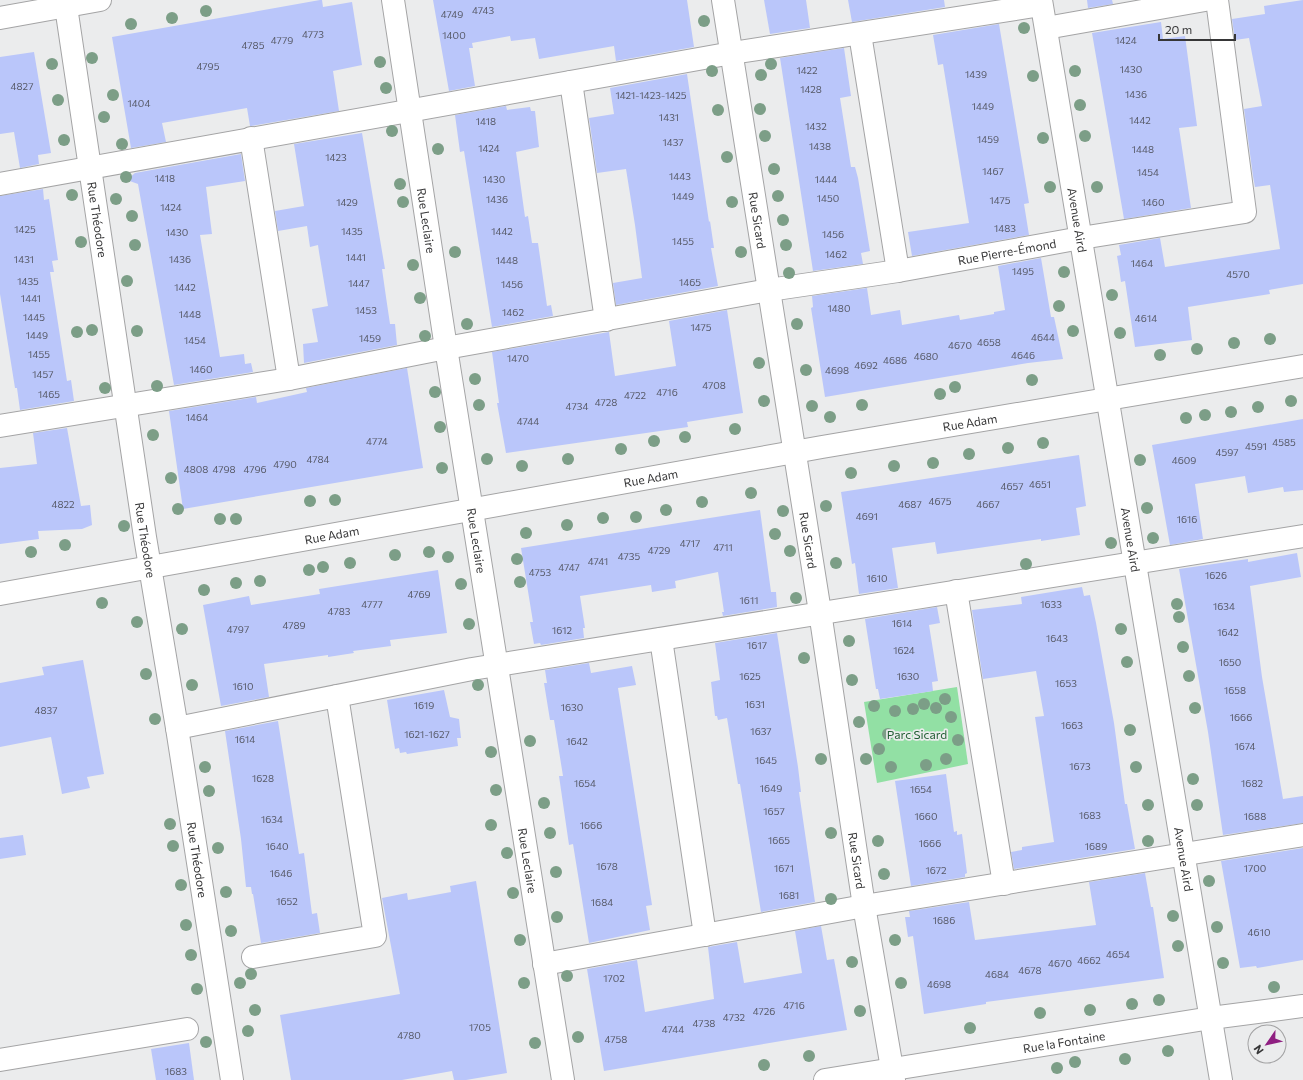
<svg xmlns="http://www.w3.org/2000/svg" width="1303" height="1080" font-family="Commissioner,sans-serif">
<rect width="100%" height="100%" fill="#ebeced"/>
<!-- green -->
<path fill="#92e0a4" d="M957,687L968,764L877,783L864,702Z"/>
<!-- building -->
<g fill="#bac6fa">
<path d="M320,0H322L323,7L352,2L362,65L333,71L339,111L251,126H250L247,108L162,123L166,142L131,148L112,37Z"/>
<path d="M433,0H687L694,47L616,61L614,46L539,59L535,38L511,41L510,36L472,43L473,48H469L475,86L449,91Z"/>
<path d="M764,0H806L810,28L770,34Z"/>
<path d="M848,0H944L945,7L852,22Z"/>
<path d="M1087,0H1112L1113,4L1088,8Z"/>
<path d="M1303,0V284L1269,290L1270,294L1188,307L1192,340L1135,347L1125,281L1121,282L1119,268L1117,256L1121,255L1119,245L1160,238L1165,267L1280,249L1270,185L1255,187L1253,176L1244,109L1262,106L1249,38L1235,40L1232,19L1265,14L1264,6Z"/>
<path d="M1161,22L1163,39L1185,36L1197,126L1179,128L1191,208L1124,219L1092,33Z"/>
<path d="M999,24L1029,203L1024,204L1029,235L912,256L908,232L969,223L943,64L938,65L933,35Z"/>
<path d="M844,48L851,96L840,98L851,167H855L858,178L870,251L861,253L863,264L813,271L780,58Z"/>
<path d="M34,52L51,153L38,155L39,164L20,168L14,132L0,134V57Z"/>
<path d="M687,74L709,222L710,221L714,248H711L718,286L616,305L613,283L642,278L635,225L626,169L597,173L589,118L614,114L610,88Z"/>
<path d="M506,106L507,110L530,107L531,111H535L539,147L516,152L525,217L528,216L532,243H538L547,306L551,305L553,316L492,327L464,151L460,152L455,115Z"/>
<path d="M362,133L385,269H382L386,297L390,324H395L397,345L304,363L303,344L318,342L312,309L328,306L319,252L318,245L310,247L307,226L278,231L275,211L304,206L294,144Z"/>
<path d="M241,154L245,181L206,187L212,234L200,235L220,357L244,354L245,364L251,363L253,372L174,385L138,184L127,180L135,173Z"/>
<path d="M43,189L44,200L49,199L58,260L52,261L54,272H50L67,381L71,380L74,401L20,410L17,388H15L0,294V196Z"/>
<path d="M1041,258L1051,317H1054L1063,359L1028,363L825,397L811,308L813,307L812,296L867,288L871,315L900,310L902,325L959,315L960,320L994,314V312L1005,310L998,266Z"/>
<path d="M727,310L743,413L687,422L688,427L506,453L497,403H499L492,352L609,332L615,376L676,366L669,321Z"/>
<path d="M407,368L423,468L183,509L169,411L256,397L257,403L307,392L306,388Z"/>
<path d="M1303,419V490L1284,492L1283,487L1248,493L1245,476L1195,484L1203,539L1170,545L1152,445Z"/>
<path d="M67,428L81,506L90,505L92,525L82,529L38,531L39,539L0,544V468L37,464L33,433Z"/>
<path d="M1079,455L1086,506L1076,508L1080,535L1041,541V539L937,554L935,542L892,548L898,588L859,594L855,563L852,564L841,492Z"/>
<path d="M760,510L771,592H776L777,607L723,616L722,612H724L718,572L675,581L676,588L652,592L651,585L580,596L585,628H583L584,638L541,645L540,643L534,644L530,622H533L521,548Z"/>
<path d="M1297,553L1301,577L1250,586L1262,677L1283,799L1303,796V823L1223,835L1208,732L1179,569L1248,559V562Z"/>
<path d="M438,570L447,633L390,640L391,646L353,651L354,653L328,657V655L264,664L269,697L221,706L203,605L249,596L251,605L320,594L319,589Z"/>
<path d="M1082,587L1084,596L1090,595L1096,623L1114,723L1125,804H1127L1135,849L1014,869L1011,852L1022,850V847L1054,842L1035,717L1044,716L1036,671L983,679L972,610L1022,604L1021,597Z"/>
<path d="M937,607L940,623L929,625L938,681L932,682L933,691L880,699L878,689H876L865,619Z"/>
<path d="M777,633L798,767L801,792H799L815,902L761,912L740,784H738L727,718L718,720L717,716H715L711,682L720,680L715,643Z"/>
<path d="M83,660L104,774L87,777L90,788L62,794L51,737L0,747V683L44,675L42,667Z"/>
<path d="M589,663L591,673L632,666L636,685L618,688L652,905L646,906L650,930L589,943L573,844L569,845L559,776H563L554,720H550L544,683H547L545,670Z"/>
<path d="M444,690L450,717L459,719L461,738H457L458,746L407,754L406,752L400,753L399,748L395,749L387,700Z"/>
<path d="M278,721L299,854L304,853L312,914L317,913L320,933L261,943L253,894H252L251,887H246L241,839L225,731Z"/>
<path d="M946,774L954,832L957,831V835L962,834L967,873L965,874V877L911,886L895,781Z"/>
<path d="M23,835L26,855L0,859V838Z"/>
<path d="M1303,848V960L1257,968L1256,966L1240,968L1221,861Z"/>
<path d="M1145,873L1151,907H1153L1164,978L986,1002V1004L924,1014L913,936L908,937L905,917H910L909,911L969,902L975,940L1096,925L1089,882Z"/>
<path d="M476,881L507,1073L466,1080H454L452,1071L402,1080H291L280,1015L400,994L382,898L407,893L408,900L451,892L450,886Z"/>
<path d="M821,926L827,960L834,959L847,1030L604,1071L587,969L637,960L645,1012L714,999L708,947L737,942L744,983L802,973L795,931Z"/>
<path d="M189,1043L194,1080H156L151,1049Z"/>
</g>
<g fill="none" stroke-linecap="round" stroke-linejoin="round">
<defs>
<g id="minor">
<path id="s1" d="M65,0L145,537L177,728L232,1080"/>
<path id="s2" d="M393,0L446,348L563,1080"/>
<path id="s3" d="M723,0L820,612L864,906L894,1080"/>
<path id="s4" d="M1041,0L1221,1080"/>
<path d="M0,18L100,0"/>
<path d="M1046,28L1205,0"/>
<path d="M860,34L898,271"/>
<path d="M571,82L606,320"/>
<path d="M251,138L289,379"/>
<path d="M0,184L732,53L1041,5"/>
<path id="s5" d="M0,426L289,379L446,348L769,290L898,271L1081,238L1245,212L1217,0"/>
<path d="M956,591L1004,884"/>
<path id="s6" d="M0,594L822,447L1303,366"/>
<path d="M661,639L705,935"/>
<path d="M177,728L472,669L1303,536"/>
<path d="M253,957L375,936L337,696"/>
<path d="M544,964L864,906L1303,835"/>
<path d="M0,1060L187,1029"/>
<path id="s7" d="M825,1080L1211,1018L1303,1006"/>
</g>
</defs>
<!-- minor casing -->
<use href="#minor" stroke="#a4a4a5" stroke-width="24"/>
<!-- minor -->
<use href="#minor" stroke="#fff" stroke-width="22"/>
</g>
<!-- trees -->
<g fill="#7c9e87">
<circle cx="206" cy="11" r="6"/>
<circle cx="172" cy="18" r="6"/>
<circle cx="704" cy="21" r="6"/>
<circle cx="131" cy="24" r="6"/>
<circle cx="1024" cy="28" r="6"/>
<circle cx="92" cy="58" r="6"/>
<circle cx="380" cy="62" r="6"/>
<circle cx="52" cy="64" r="6"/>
<circle cx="771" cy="64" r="6"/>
<circle cx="712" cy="71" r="6"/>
<circle cx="1075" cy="71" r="6"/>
<circle cx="761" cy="75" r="6"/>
<circle cx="1033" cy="76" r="6"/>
<circle cx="386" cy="88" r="6"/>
<circle cx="113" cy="95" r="6"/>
<circle cx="58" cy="100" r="6"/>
<circle cx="1080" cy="105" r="6"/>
<circle cx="760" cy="109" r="6"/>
<circle cx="718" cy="110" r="6"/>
<circle cx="104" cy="117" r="6"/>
<circle cx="392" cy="131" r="6"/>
<circle cx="765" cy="136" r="6"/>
<circle cx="1085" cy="136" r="6"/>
<circle cx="1043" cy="138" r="6"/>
<circle cx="64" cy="140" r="6"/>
<circle cx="122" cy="144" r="6"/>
<circle cx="438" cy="149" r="6"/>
<circle cx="727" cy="157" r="6"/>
<circle cx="774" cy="169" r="6"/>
<circle cx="126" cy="177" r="6"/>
<circle cx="400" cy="184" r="6"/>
<circle cx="1050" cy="187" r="6"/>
<circle cx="1097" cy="187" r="6"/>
<circle cx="72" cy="195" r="6"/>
<circle cx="778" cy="196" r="6"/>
<circle cx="116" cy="199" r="6"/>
<circle cx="403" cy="202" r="6"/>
<circle cx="732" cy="202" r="6"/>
<circle cx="132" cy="216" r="6"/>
<circle cx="783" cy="220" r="6"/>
<circle cx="81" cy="242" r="6"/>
<circle cx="135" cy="245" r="6"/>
<circle cx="786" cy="245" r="6"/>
<circle cx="455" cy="252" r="6"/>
<circle cx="741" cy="252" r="6"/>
<circle cx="413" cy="265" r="6"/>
<circle cx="1064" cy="272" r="6"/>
<circle cx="789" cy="273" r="6"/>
<circle cx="127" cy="281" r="6"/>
<circle cx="1112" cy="295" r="6"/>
<circle cx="420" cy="298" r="6"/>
<circle cx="1059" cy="306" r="6"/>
<circle cx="467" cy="324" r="6"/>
<circle cx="797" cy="324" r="6"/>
<circle cx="92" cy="330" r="6"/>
<circle cx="137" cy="331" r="6"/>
<circle cx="1073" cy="331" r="6"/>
<circle cx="77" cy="332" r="6"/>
<circle cx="1120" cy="333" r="6"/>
<circle cx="425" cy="336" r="6"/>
<circle cx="1270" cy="339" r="6"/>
<circle cx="1234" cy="343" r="6"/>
<circle cx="1197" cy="349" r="6"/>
<circle cx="1160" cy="355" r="6"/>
<circle cx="759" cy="363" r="6"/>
<circle cx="806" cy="370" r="6"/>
<circle cx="475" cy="379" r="6"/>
<circle cx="1032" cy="380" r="6"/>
<circle cx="157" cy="386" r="6"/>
<circle cx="955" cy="387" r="6"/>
<circle cx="105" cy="388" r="6"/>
<circle cx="435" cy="392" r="6"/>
<circle cx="940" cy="394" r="6"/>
<circle cx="764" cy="401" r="6"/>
<circle cx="1291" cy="401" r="6"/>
<circle cx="479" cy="405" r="6"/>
<circle cx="862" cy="405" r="6"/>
<circle cx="812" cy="406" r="6"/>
<circle cx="1258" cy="407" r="6"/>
<circle cx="1231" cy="412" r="6"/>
<circle cx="1205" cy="415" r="6"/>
<circle cx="830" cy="417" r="6"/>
<circle cx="1186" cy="418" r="6"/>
<circle cx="440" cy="427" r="6"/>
<circle cx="735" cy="429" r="6"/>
<circle cx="153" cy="435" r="6"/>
<circle cx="685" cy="437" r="6"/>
<circle cx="654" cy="441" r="6"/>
<circle cx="1043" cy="443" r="6"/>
<circle cx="1008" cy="448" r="6"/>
<circle cx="621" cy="449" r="6"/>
<circle cx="969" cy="454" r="6"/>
<circle cx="487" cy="459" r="6"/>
<circle cx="568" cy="459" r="6"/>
<circle cx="1140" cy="460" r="6"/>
<circle cx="933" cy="463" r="6"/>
<circle cx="522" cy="466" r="6"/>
<circle cx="894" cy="466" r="6"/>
<circle cx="442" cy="468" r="6"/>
<circle cx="851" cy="473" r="6"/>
<circle cx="171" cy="478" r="6"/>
<circle cx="751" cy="493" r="6"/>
<circle cx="335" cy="500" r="6"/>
<circle cx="310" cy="501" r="6"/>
<circle cx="702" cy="502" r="6"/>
<circle cx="826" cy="506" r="6"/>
<circle cx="1147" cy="508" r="6"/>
<circle cx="178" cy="509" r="6"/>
<circle cx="666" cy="510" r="6"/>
<circle cx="783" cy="511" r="6"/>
<circle cx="636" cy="517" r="6"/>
<circle cx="603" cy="518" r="6"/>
<circle cx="220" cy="519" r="6"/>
<circle cx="236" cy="519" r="6"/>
<circle cx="567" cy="525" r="6"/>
<circle cx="124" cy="526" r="6"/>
<circle cx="526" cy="533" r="6"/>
<circle cx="775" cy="534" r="6"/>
<circle cx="1153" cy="538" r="6"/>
<circle cx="1111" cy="543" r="6"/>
<circle cx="65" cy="545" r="6"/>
<circle cx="790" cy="551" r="6"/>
<circle cx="31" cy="552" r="6"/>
<circle cx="429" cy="552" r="6"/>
<circle cx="395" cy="555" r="6"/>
<circle cx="448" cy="557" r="6"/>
<circle cx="517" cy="559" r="6"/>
<circle cx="350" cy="563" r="6"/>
<circle cx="836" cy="563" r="6"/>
<circle cx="1026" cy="564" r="6"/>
<circle cx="323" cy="567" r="6"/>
<circle cx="309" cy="570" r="6"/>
<circle cx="260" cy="581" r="6"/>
<circle cx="520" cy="582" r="6"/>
<circle cx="236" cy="583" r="6"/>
<circle cx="461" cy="584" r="6"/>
<circle cx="204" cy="590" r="6"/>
<circle cx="796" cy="598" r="6"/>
<circle cx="102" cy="603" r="6"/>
<circle cx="1177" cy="604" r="6"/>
<circle cx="1179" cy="617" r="6"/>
<circle cx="137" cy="622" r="6"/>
<circle cx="469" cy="624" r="6"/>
<circle cx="182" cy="629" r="6"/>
<circle cx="1121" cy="629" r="6"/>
<circle cx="849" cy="641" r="6"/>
<circle cx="1183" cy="647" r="6"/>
<circle cx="804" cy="658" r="6"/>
<circle cx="1127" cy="662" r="6"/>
<circle cx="146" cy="674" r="6"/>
<circle cx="1189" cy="676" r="6"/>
<circle cx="852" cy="680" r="6"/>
<circle cx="192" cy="685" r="6"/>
<circle cx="478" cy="685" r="6"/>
<circle cx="945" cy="699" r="6"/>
<circle cx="924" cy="704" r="6"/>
<circle cx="874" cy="706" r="6"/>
<circle cx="936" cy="708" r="6"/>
<circle cx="1195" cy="708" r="6"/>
<circle cx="913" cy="709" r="6"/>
<circle cx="895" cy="711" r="6"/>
<circle cx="951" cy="717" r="6"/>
<circle cx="155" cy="719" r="6"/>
<circle cx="859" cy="722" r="6"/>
<circle cx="1130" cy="730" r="6"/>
<circle cx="888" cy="734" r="6"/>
<circle cx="958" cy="740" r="6"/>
<circle cx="530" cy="741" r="6"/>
<circle cx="879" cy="749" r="6"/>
<circle cx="491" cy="752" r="6"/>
<circle cx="821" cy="759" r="6"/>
<circle cx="866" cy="759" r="6"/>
<circle cx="946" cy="759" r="6"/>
<circle cx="926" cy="765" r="6"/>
<circle cx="205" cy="767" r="6"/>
<circle cx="891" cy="767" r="6"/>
<circle cx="1136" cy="767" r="6"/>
<circle cx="1193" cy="779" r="6"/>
<circle cx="496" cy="790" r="6"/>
<circle cx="209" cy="791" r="6"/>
<circle cx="544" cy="803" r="6"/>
<circle cx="1148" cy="805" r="6"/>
<circle cx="1197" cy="805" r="6"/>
<circle cx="170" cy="824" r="6"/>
<circle cx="491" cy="825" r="6"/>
<circle cx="550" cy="833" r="6"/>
<circle cx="831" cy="833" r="6"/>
<circle cx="878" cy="841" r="6"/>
<circle cx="1148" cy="841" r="6"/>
<circle cx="173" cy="846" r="6"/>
<circle cx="218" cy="848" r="6"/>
<circle cx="507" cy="853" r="6"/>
<circle cx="556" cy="872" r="6"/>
<circle cx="884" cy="874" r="6"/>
<circle cx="1209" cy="881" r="6"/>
<circle cx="181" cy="885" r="6"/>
<circle cx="226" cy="892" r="6"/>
<circle cx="513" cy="893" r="6"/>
<circle cx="831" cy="899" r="6"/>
<circle cx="1173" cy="916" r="6"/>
<circle cx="557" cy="917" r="6"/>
<circle cx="186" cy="925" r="6"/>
<circle cx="1217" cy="927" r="6"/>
<circle cx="231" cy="931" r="6"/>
<circle cx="520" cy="940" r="6"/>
<circle cx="895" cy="940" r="6"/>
<circle cx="1178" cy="946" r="6"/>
<circle cx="191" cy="955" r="6"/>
<circle cx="852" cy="962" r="6"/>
<circle cx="1223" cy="963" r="6"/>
<circle cx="251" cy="974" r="6"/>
<circle cx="567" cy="976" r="6"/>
<circle cx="240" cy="983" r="6"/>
<circle cx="524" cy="983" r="6"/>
<circle cx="901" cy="983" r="6"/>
<circle cx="1274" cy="987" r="6"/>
<circle cx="197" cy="989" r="6"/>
<circle cx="1159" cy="1000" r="6"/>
<circle cx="1132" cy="1004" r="6"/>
<circle cx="255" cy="1010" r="6"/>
<circle cx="1090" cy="1010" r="6"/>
<circle cx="860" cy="1011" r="6"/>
<circle cx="1040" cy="1013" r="6"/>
<circle cx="970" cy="1028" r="6"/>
<circle cx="248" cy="1031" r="6"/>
<circle cx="578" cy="1037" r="6"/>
<circle cx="206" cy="1042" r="6"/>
<circle cx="535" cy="1043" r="6"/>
<circle cx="1168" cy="1051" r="6"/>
<circle cx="809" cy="1056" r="6"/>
<circle cx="1125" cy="1059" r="6"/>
<circle cx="1075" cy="1062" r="6"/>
<circle cx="764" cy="1065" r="6"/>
<circle cx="1057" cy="1068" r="6"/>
</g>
<g text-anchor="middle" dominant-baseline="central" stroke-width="3.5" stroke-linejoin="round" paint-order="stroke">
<!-- number labels -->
<g font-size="10" fill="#575a68">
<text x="483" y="10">4743</text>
<text x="452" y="14">4749</text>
<text x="313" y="34">4773</text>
<text x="454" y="35">1400</text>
<text x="282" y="40">4779</text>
<text x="1126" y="40">1424</text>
<text x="253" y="45">4785</text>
<text x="208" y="66">4795</text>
<text x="1131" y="69">1430</text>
<text x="807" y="70">1422</text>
<text x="976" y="74">1439</text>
<text x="22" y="86">4827</text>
<text x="811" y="89">1428</text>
<text x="1136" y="94">1436</text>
<text x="651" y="95">1421-1423-1425</text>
<text x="139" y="103">1404</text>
<text x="983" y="106">1449</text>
<text x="669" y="117">1431</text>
<text x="1140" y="120">1442</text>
<text x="486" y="121">1418</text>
<text x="816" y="126">1432</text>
<text x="988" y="139">1459</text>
<text x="673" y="142">1437</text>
<text x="820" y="146">1438</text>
<text x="489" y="148">1424</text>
<text x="1143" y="149">1448</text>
<text x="336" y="157">1423</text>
<text x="993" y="171">1467</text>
<text x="1148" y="172">1454</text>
<text x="680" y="176">1443</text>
<text x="165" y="178">1418</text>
<text x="494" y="179">1430</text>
<text x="826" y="179">1444</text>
<text x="683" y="196">1449</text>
<text x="828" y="198">1450</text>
<text x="497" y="199">1436</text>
<text x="1000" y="200">1475</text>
<text x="347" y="202">1429</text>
<text x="1153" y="202">1460</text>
<text x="171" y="207">1424</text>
<text x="1005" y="228">1483</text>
<text x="25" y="229">1425</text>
<text x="352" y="231">1435</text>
<text x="502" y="231">1442</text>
<text x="177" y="232">1430</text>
<text x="833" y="234">1456</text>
<text x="683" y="241">1455</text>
<text x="836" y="254">1462</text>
<text x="356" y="257">1441</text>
<text x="24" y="259">1431</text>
<text x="180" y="259">1436</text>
<text x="507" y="260">1448</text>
<text x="1142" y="263">1464</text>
<text x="1023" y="271">1495</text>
<text x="1238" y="274">4570</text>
<text x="28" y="281">1435</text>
<text x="690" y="282">1465</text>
<text x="359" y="283">1447</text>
<text x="512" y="284">1456</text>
<text x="185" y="287">1442</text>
<text x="31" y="298">1441</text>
<text x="839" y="308">1480</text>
<text x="366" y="310">1453</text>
<text x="513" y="312">1462</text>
<text x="190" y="314">1448</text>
<text x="34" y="317">1445</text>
<text x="1146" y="318">4614</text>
<text x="701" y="327">1475</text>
<text x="37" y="335">1449</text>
<text x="1043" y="337">4644</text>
<text x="370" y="338">1459</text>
<text x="195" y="340">1454</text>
<text x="989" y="342">4658</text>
<text x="960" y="345">4670</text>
<text x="39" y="354">1455</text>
<text x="1023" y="355">4646</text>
<text x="926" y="356">4680</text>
<text x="518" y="358">1470</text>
<text x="895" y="360">4686</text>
<text x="866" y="365">4692</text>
<text x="201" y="369">1460</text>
<text x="837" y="370">4698</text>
<text x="43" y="374">1457</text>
<text x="714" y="385">4708</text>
<text x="667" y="392">4716</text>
<text x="49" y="394">1465</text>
<text x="635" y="395">4722</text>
<text x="606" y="402">4728</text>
<text x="577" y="406">4734</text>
<text x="197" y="417">1464</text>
<text x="528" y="421">4744</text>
<text x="377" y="441">4774</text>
<text x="1284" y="442">4585</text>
<text x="1256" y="446">4591</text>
<text x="1227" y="452">4597</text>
<text x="318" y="459">4784</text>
<text x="1184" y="460">4609</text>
<text x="285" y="464">4790</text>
<text x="196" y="469">4808</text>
<text x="224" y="469">4798</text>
<text x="255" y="469">4796</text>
<text x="1040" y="484">4651</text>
<text x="1012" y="486">4657</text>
<text x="940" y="501">4675</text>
<text x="63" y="504">4822</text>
<text x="910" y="504">4687</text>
<text x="988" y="504">4667</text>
<text x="867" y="516">4691</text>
<text x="1187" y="519">1616</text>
<text x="690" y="543">4717</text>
<text x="723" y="547">4711</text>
<text x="659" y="550">4729</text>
<text x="629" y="556">4735</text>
<text x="598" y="561">4741</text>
<text x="569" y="567">4747</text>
<text x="540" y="572">4753</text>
<text x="1216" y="575">1626</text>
<text x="877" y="578">1610</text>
<text x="419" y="594">4769</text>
<text x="749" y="600">1611</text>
<text x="372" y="604">4777</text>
<text x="1051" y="604">1633</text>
<text x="1224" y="606">1634</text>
<text x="339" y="611">4783</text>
<text x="902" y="623">1614</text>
<text x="294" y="625">4789</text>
<text x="238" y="629">4797</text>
<text x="562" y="630">1612</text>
<text x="1228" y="632">1642</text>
<text x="1057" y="638">1643</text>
<text x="757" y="645">1617</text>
<text x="904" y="650">1624</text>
<text x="1230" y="662">1650</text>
<text x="750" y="676">1625</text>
<text x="908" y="676">1630</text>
<text x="1066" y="683">1653</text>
<text x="243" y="686">1610</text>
<text x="1235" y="690">1658</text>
<text x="755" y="704">1631</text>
<text x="424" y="705">1619</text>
<text x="572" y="707">1630</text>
<text x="46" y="710">4837</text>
<text x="1241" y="717">1666</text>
<text x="1072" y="725">1663</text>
<text x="761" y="731">1637</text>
<text x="427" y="734">1621-1627</text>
<text x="245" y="739">1614</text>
<text x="577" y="741">1642</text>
<text x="1245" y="746">1674</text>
<text x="766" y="760">1645</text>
<text x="1080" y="766">1673</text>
<text x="263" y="778">1628</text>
<text x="585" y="783">1654</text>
<text x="1252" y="783">1682</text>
<text x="771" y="788">1649</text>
<text x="921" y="789">1654</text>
<text x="774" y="811">1657</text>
<text x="1090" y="815">1683</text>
<text x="926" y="816">1660</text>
<text x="1255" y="816">1688</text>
<text x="272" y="819">1634</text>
<text x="591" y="825">1666</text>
<text x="779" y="840">1665</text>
<text x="930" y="843">1666</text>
<text x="277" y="846">1640</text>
<text x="1096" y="846">1689</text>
<text x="607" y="866">1678</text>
<text x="784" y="868">1671</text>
<text x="1255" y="868">1700</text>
<text x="936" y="870">1672</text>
<text x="281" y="873">1646</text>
<text x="789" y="895">1681</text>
<text x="287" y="901">1652</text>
<text x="602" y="902">1684</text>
<text x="944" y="920">1686</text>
<text x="1259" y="932">4610</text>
<text x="1118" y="954">4654</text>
<text x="1089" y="960">4662</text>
<text x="1060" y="963">4670</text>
<text x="1030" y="970">4678</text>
<text x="997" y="974">4684</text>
<text x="614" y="978">1702</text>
<text x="939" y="984">4698</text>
<text x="794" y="1005">4716</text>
<text x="764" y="1011">4726</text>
<text x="734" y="1017">4732</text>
<text x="704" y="1023">4738</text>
<text x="480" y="1027">1705</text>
<text x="673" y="1029">4744</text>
<text x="409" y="1035">4780</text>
<text x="616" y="1039">4758</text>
<text x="176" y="1071">1683</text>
</g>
<!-- street labels -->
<g font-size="12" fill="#363637" stroke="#ebeced">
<text stroke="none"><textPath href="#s1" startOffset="222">Rue Théodore</textPath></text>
<text stroke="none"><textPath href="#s2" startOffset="223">Rue Leclaire</textPath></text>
<text stroke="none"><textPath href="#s3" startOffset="223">Rue Sicard</textPath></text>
<text stroke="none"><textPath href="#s4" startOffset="223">Avenue Aird</textPath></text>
<text stroke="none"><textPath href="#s5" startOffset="1022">Rue Pierre-Émond</textPath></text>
<text stroke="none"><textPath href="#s6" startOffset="985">Rue Adam</textPath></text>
<text stroke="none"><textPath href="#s6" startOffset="661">Rue Adam</textPath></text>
<text stroke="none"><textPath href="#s6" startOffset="337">Rue Adam</textPath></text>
<text stroke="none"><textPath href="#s1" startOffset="546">Rue Théodore</textPath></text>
<text stroke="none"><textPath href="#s2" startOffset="547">Rue Leclaire</textPath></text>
<text stroke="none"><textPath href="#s3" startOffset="547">Rue Sicard</textPath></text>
<text stroke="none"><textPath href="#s4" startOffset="547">Avenue Aird</textPath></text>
<text stroke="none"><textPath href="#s1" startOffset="870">Rue Théodore</textPath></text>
<text stroke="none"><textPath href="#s2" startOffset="871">Rue Leclaire</textPath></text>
<text stroke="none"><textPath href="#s3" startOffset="871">Rue Sicard</textPath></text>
<text stroke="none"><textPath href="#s4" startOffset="871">Avenue Aird</textPath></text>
<text stroke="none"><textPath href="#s7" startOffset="242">Rue la Fontaine</textPath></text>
</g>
<!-- park labels -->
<g font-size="12" fill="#225e34" stroke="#ebeced">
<text x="917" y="734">Parc Sicard</text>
</g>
</g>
<!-- north arrow -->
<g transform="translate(1267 1044) rotate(236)"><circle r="19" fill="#ebeced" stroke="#a3a3a4"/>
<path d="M0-3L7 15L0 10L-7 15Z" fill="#8f1f81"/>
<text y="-6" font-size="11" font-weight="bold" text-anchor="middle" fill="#363637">N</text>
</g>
<!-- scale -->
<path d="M1159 34v6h76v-6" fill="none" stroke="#363637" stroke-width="2"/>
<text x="1165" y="34" font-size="12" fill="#363637" stroke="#ebeced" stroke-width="3" paint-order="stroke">20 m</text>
</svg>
